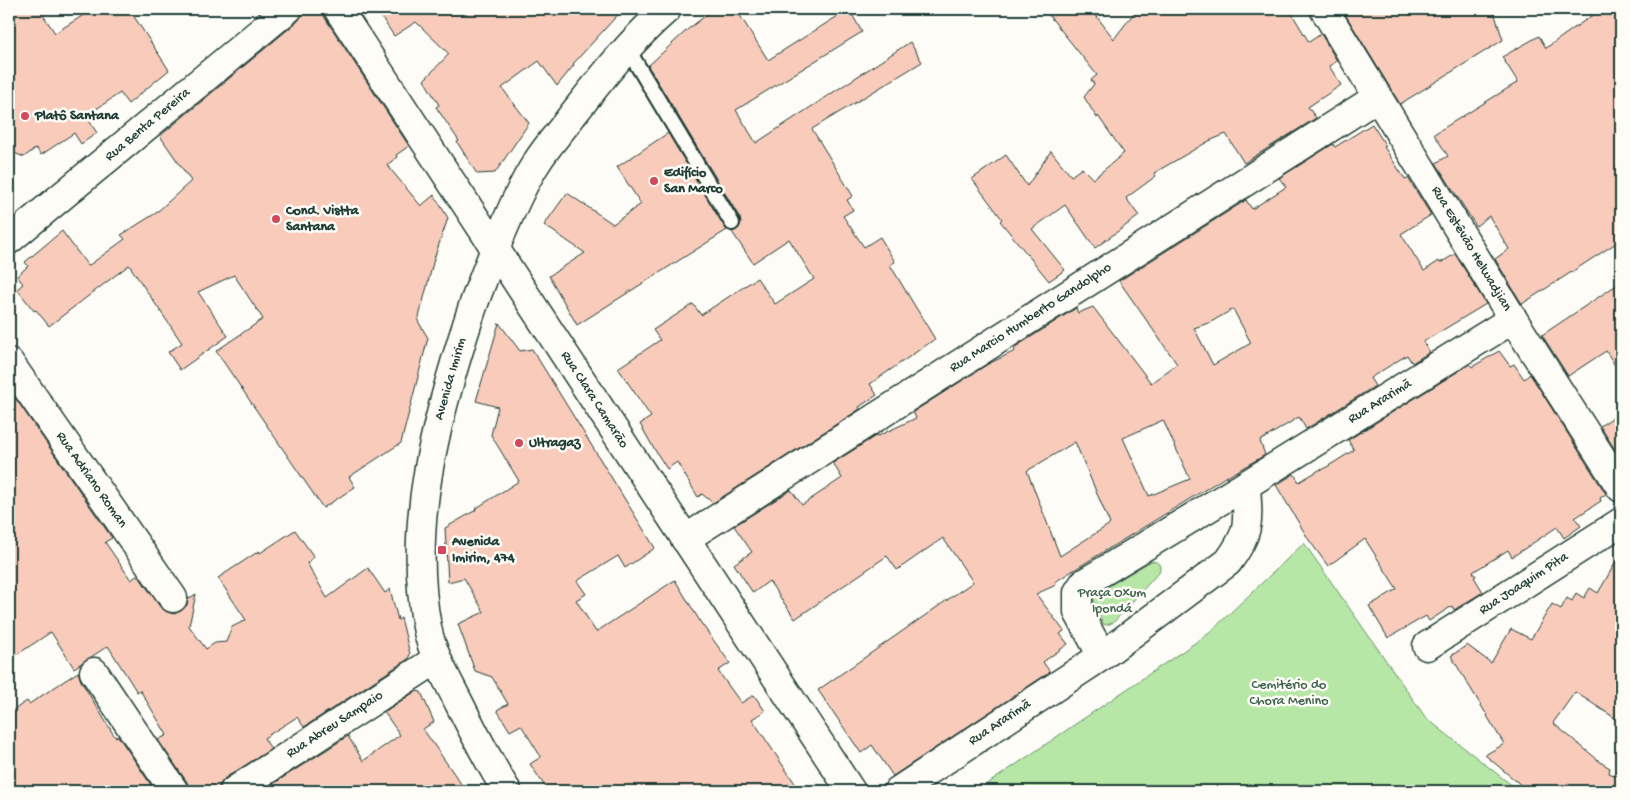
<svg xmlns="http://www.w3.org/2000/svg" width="1630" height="800" font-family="'Gochi Hand',sans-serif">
<rect width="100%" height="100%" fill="#fdfcf7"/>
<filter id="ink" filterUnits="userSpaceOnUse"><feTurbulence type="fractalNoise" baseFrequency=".02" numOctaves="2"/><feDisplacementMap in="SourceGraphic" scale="10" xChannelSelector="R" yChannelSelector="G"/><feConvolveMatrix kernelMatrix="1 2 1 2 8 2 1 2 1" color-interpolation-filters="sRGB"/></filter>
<g filter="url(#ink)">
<!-- green -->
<g fill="#b7e7a6" stroke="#6b926d">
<path d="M1304,543L1426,718L1519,791H977L1208,634Z"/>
<path d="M1151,561C1158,561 1162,565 1159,572L1114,622L1107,625L1103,624L1093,599L1095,594Z"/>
</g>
<!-- building -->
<g fill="#f8cbbb" stroke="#1f3d34" fill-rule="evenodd">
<path d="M9,9H39L55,33L93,9H129L169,70L128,104L120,93L86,116L97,133L81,144L74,133L41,155L36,148L24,157L9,151Z"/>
<path d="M308,9H323L325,18L409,146L396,155L397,157L387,165L421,206L434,195L448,218L434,259L418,321L428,338L401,443L349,477L355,487L323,508L216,351L263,319L234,275L198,292L228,336L180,370L168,352L182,343L129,265L49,326L36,310L34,311L17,289L23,284L17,276L28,266L25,262L62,231L88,266L125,239L121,235L156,213L191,181L160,136L298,21L303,13Z"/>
<path d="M376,9H623L573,64L574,65L557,86L539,61L502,88L529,123L495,173L477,174L457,142L459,141L436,107L439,105L424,80L449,54L416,22L394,36Z"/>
<path d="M714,9H736L768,60L849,9L862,32L736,110L756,143L910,42L922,62L812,129L853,196L847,200L853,210L843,216L864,247L880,237L895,262L890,265L935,339L870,384L877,395L859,407L860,409L713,503L702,494L698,497L677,462L667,469L653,447L640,424L651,417L618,368L660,340L653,330L693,304L701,315L757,278L775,304L814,279L789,239L753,263L732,232L739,228L741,223L740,218L648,66L687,30Z"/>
<path d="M1044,9H1091L1114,39L1137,9H1289L1309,42L1321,34L1337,61L1329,66L1341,85L1308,107L1316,118L1244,163L1226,134L1209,141L1154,173L1156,176L1126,198L1139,216L1095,248L1065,205L1032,229L1065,270L1049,281L1000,221L1002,219L972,179L1006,155L1027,186L1051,151L1071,176L1082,168L1093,179L1124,153L1098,116L1097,118L1084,97L1094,84L1091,80L1097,75Z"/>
<path d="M1342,9H1493L1503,40L1400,104Z"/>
<path d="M1603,9H1614L1621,18V240L1522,304L1495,259L1509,249L1489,216L1476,226L1436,163L1448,156L1434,134L1518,82L1502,57L1539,36L1546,48L1594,14Z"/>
<path d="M1372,124L1386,146L1384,147L1405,179L1408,178L1431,215L1401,234L1424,271L1439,261L1440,263L1455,254L1486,304L1423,342L1430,352L1412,363L1407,355L1370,378L1375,386L1306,429L1299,417L1260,441L1265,455L1227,477V476L1069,573L1055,582L1056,585L1036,594L1064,631L1060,634L1068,644L1043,662L1050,672L893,776L872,745L861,753L818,690L973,582L943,538L897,570L887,556L795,619L769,581L753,593L734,564L752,552L734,526L791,490L802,505L842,478L833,463L877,435L878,436L916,418L913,412L988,364L1015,351L1014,348L1076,308L1078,313L1093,307L1151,383L1177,364L1119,281L1246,200L1252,209L1286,187L1279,178L1333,144L1335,147ZM1233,309L1251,343L1213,365L1194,328L1211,322ZM1163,420L1190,479L1149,496L1123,438ZM1075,442L1110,524L1060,556L1027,471Z"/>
<path d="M668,133L727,230L577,325L549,276L585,253L544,225L567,193L613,224L641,204L617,167Z"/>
<path d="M1621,282V375L1606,351L1568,376L1542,335Z"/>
<path d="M499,323L520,351L532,349L655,548L625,568L618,556L577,581L586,594L576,600L596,632L675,580L701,623L730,663L718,671L741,703L754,695L765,711L752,719L800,791H548L530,764L541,757L521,725L510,731L497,710L508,704L492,677L475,671L458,624L484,612L464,578L448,582L445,528L476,510L475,509L519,481L491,435L498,407L476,401Z"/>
<path d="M1499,351L1510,366L1514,364L1524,379L1530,374L1606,494L1600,498L1601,501L1575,518L1581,526L1564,538L1557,527L1512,557L1508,550L1473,572L1476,576L1474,577L1483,592L1454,610L1452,606L1429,621L1426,616L1388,638L1369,606L1397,589L1365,539L1328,566L1309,540L1276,485L1294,474L1299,482L1321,469L1322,470L1354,450L1348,440L1470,364L1472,367Z"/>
<path d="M9,389L112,538L105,542L131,580L138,575L160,607L167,612L174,614L181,611L187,605L188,599L196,594L189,626L206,649L215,643L226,642L232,627L246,620L218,578L259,551L260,553L295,530L314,557L307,563L327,598L368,568L385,593L390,589L398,620L401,618L410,654L408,659L304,727L297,717L264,738L271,749L225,778L220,784L218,791H189L187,782L158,740L167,735L140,690L137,692L108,646L74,668L51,632L9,660Z"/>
<path d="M1621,412V459L1600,426Z"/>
<path d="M1621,553V722L1575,692L1553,723L1603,764L1610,768L1609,773L1621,778V791H1528L1485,755L1504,744L1487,716L1488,715L1485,712L1451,656L1467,645L1491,663L1511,629L1531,639L1552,604L1561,609L1567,598L1572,601L1576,593L1584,598L1590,588L1598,593Z"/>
<path d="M78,672L81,681L115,737L118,736L155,791H52L50,787L42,791H9V713L27,701L29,704Z"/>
<path d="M416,691L421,692L434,722L423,729L466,791H262L348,736L363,761L400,735L384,712Z"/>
</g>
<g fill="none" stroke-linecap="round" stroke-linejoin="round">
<defs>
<path id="lane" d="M627,48L732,223"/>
<g id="street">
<path d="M338,9L851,791"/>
<path d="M1324,9L1513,319L1621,488"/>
<path d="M9,240L288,9"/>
<path d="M9,362L173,598"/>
<path d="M685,539L1378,97"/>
<path d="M1427,646L1621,522"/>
<path d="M1102,656L1078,612V592L1084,583L1246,485"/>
<path d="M94,672L174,791"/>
<path d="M234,791L437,659"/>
<path d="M898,791L1102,656L1228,562C1251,531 1248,522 1246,485L1513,319"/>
</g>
<path id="secondary" d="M507,791C489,763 474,733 459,703C447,679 432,654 427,627C407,522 437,417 469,318C478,290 489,264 500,237C511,211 522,185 537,162C547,146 560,132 571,117C601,79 630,41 667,9"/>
</defs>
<!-- lane casing -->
<use href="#lane" stroke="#1f3d34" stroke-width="18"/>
<!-- street casing -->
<use href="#street" stroke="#1f3d34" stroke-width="31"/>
<!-- secondary casing -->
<use href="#secondary" stroke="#1f3d34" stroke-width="31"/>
<!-- lane -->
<use href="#lane" stroke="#fdfcf7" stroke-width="14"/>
<!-- street -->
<use href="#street" stroke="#fdfcf7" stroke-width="28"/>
<!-- secondary -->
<use href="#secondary" stroke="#fdfcf7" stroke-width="28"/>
</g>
</g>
<!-- markers -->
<g fill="#d1495b" stroke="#fdfcf7" stroke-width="2">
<circle cx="25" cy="116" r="5"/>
<circle cx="654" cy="181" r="5"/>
<circle cx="276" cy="219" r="5"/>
<circle cx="519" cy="443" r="5"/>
<rect x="437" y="545" width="10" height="10" rx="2.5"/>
</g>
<g text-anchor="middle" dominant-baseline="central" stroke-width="5" stroke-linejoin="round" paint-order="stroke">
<!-- poi labels -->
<g font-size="14" font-weight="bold" fill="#1f3d34" stroke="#fdfcf7" text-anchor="start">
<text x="35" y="116">Platô Santana</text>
<text x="664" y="173">Edifício<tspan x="664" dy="16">San Marco</tspan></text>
<text x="286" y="211">Cond. Vistta<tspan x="286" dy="16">Santana</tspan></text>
<text x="529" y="443">Ultragaz</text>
<text x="452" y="542">Avenida<tspan x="452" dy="16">Imirim, 474</tspan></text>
</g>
<!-- street labels -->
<g font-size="14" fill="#1f3d34" stroke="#fdfcf7">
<text transform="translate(148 125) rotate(-40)">Rua Benta Pereira</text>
<text transform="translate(1471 249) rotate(59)">Rua Estêvão Helwadjian</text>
<text transform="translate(1031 318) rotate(-33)">Rua Marcio Humberto Gandolpho</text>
<text transform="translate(451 379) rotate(-74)">Avenida Imirim</text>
<text transform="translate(594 400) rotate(57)">Rua Clara Camarão</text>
<text transform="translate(1380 402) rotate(-32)">Rua Ararimã</text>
<text transform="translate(91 480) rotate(55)">Rua Adriano Roman</text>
<text transform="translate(1524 584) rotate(-33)">Rua Joaquim Pita</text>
<text transform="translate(1000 723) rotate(-34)">Rua Ararimã</text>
<text transform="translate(335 725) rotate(-33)">Rua Abreu Sampaio</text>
</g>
<!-- park labels -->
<g font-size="14" fill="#3d5f4b" stroke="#fdfcf7">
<text x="1112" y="593">Praça Oxum<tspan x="1112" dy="16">Ipondá</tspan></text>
<text x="1289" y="685">Cemitério do<tspan x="1289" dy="16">Chora Menino</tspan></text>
</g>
</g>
<!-- margin -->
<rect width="1630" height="800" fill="none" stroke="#fdfcf7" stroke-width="30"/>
<rect x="15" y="15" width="1600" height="770" fill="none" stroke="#1f3d34" stroke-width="2" filter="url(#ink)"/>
</svg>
